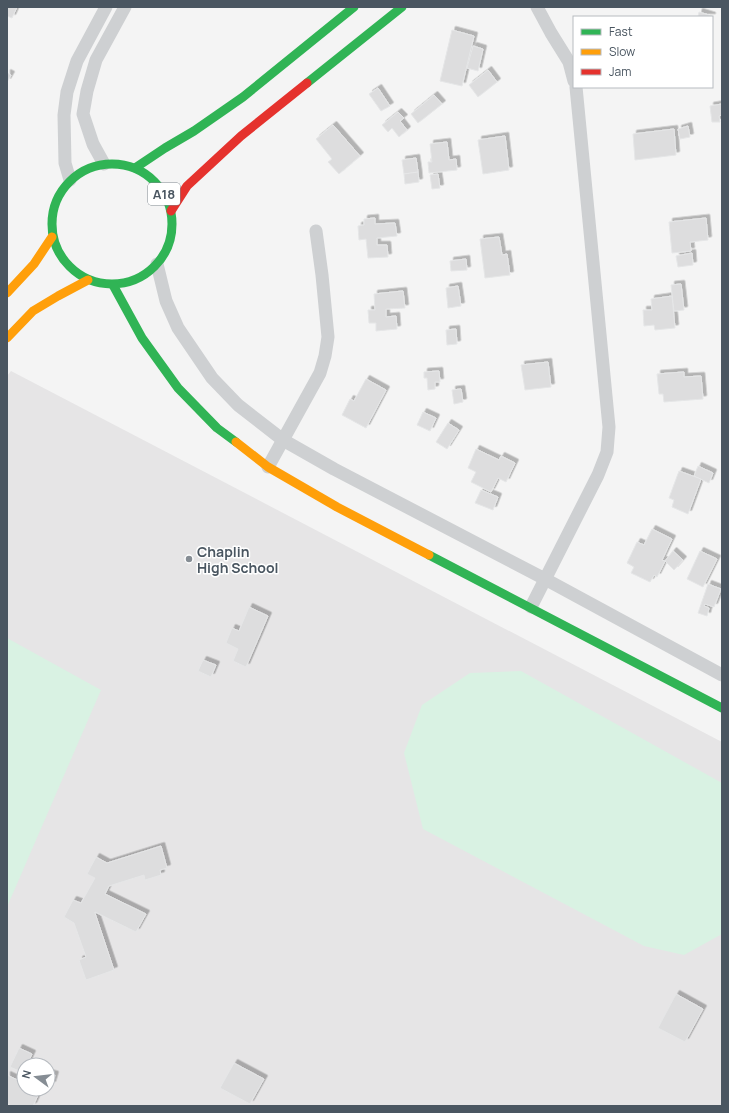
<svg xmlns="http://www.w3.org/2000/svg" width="729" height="1113" font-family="Manrope,sans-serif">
<defs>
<filter id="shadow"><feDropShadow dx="3.5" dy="-3.5" stdDeviation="0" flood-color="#0004"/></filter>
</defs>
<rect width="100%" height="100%" fill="#f4f4f4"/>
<!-- education -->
<path fill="#e6e5e6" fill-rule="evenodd" d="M11,371L722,742V1106H7V376ZM24,1065H48V1089H24Z"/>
<!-- green -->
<g fill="#d9f2e3">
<path d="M7,638L101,690L7,907Z"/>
<path d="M521,671L722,783V934L684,955L644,946L423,829L404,753L422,705L470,673Z"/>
</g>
<!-- building -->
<g fill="#ddddde" stroke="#e5e6e7" filter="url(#shadow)">
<path d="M7,7H17L12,18L7,16Z"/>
<path d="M699,12L712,16V17H698Z"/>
<path d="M452,30L474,36L462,86L440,81Z"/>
<path d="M473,46L483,49L478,71L467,68Z"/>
<path d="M488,70L497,82L478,97L469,85Z"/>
<path d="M7,73L11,75L7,82Z"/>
<path d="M378,88L390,106L381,111L369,94Z"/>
<path d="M434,95L442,104L418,123L411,114Z"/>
<path d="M722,104V115L719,116L720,122H712L710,106Z"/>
<path d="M398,112L404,118L400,121L407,130L399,137L392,128L388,132L382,125Z"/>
<path d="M333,125L360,156L339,174L328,162L332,159L316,139Z"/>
<path d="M688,126L690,137L680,139L678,129Z"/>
<path d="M674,129L676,155L635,160L633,134Z"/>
<path d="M505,136L509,170L483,174L478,140Z"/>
<path d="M447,142L449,160L456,159L457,170L429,173L428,162H432L430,144Z"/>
<path d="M416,158L418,172L404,174L402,160Z"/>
<path d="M418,172L419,182L405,184L404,174Z"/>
<path d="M438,174L440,188L432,189L430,175Z"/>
<path d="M375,218V224L395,223L397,236L377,238V245H387L388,257L368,258L366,239L359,240L358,226L364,225V219Z"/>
<path d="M706,218L708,240L690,242L691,251L672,253L669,222Z"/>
<path d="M499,237L502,255L507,254L510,275L485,278L480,239Z"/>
<path d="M692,253L693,265L678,267L676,256Z"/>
<path d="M466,259L467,270L451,271L450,261Z"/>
<path d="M681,284L684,310L674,311L671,285Z"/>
<path d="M458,286L461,306L448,308L446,288Z"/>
<path d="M403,291L405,308L386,309V317L396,316L397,329L376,331V323H369L368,310H375L374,294Z"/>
<path d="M672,296L675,328L655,330L654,325L644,326L643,310H652L651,299Z"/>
<path d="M456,329L457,344L447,345L446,330Z"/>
<path d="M548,362L551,387L525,390L521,365Z"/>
<path d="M439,371L440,382H435V389L428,390L427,378H424V372Z"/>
<path d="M684,372V377L701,376L703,399L664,402L663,394H659L657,374Z"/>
<path d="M366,379L386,390L366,428L342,415L350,399L354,401Z"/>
<path d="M461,389L463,402L454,404L452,390Z"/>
<path d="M423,412L436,418L430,431L417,425Z"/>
<path d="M448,423L459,430L447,449L436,442Z"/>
<path d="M476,449L499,460L501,456L515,463L506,482L498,478L491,492L471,482L476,472L468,468Z"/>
<path d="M698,466L713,473L709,483L694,476Z"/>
<path d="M679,471L701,479L688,514L672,507L674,500L669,498Z"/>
<path d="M481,490L498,497L493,510L475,503Z"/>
<path d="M652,529L672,539L662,560L665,561L657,577L654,575L650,582L631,573L634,567L627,563L637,542L644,545Z"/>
<path d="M673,551L683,560L674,570L665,561Z"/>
<path d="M700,551L717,559L703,587L687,579Z"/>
<path d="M708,584L721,589L714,607L705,604L704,606L709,608L707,616L698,613Z"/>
<path d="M249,607L268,616L246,667L233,661L238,649L226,643L232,628L239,631Z"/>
<path d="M203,660L216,665L211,677L198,671Z"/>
<path d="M161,846L167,868L160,870L161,875L145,880L144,875L109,886L105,894L146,914L136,932L95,912V913L114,970L86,980L79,960L86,957L74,923L64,917L73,900L81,903L95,878L87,874L96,857L107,863Z"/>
<path d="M676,994L703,1009L685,1042L658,1028Z"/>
<path d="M19,1048L32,1054L27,1065H24V1073L10,1067Z"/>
<path d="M234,1063L264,1079L250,1104L220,1088Z"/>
<path d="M48,1073L55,1075L52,1085L48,1084Z"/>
<path d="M7,1075L24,1083V1089H36L40,1091L33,1106H11L7,1103Z"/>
</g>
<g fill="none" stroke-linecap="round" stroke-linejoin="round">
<!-- street -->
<g stroke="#ced0d2" stroke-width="13">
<path d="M537,7L551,33L569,62L574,81"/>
<path d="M104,164L93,144L83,114L87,91L96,60L125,7"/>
<path d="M70,180L65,163L64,115L67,92L77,61L106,7"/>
<path d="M157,264L166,301L178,328L212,378L238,405L283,440L334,469L545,579L722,675"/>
<path d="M268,467L320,373L325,356L328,337L322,275L316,231"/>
<path d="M531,607L598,475L607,452L609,427L576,87"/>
</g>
<!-- fast -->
<g stroke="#30b455" stroke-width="9">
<path d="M307,83L402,7"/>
<circle cx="112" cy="224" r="60"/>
<path d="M135,168L165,148L194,131L243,97L354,7"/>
<path d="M113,285L142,338L178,388L217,428L236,442"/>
<path d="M429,555L722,708"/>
</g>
<!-- slow -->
<g stroke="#ff9f0a" stroke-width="9">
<path d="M7,293L34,264L52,237"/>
<path d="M7,338L33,311L58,296L88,280"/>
<path d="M236,442L268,467L337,507L429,555"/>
</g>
<!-- jam -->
<path stroke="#e5322d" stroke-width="9" d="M171,211L187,186L241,136L307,83"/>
</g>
<!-- markers -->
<circle fill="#868d94" stroke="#fff" stroke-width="1.5" cx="189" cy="559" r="4"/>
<g text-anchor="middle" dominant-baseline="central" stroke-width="3" stroke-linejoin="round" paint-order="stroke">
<!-- shield labels -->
<rect fill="#fff" stroke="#808990" stroke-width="1" x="148" y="183" width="32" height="22" rx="3"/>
<g font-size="13" font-weight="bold" fill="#4a5661">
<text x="164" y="194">A18</text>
</g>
<!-- poi labels -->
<g font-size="14" font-weight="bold" fill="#4a5661" stroke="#fff" text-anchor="start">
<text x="197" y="551">Chaplin<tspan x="197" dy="16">High School</tspan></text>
</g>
</g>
<!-- border -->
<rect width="729" height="1113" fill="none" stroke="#4a5661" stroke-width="16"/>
<!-- legend -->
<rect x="573" y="16" width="140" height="72" fill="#ffffff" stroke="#b7bbc0"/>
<rect x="581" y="29" width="20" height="6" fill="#30b455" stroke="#b7bbc0"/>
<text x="609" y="36" font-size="12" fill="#4a5661">Fast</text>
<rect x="581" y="49" width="20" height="6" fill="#ff9f0a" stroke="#b7bbc0"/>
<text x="609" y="56" font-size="12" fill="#4a5661">Slow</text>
<rect x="581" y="69" width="20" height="6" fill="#e5322d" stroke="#b7bbc0"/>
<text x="609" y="76" font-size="12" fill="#4a5661">Jam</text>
<!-- north arrow -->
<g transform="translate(36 1077) rotate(285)"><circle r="19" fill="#ffffff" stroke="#b7bbc0"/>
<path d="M0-3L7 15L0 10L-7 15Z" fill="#868d94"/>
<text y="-6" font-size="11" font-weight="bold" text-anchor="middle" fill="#4a5661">N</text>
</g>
</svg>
